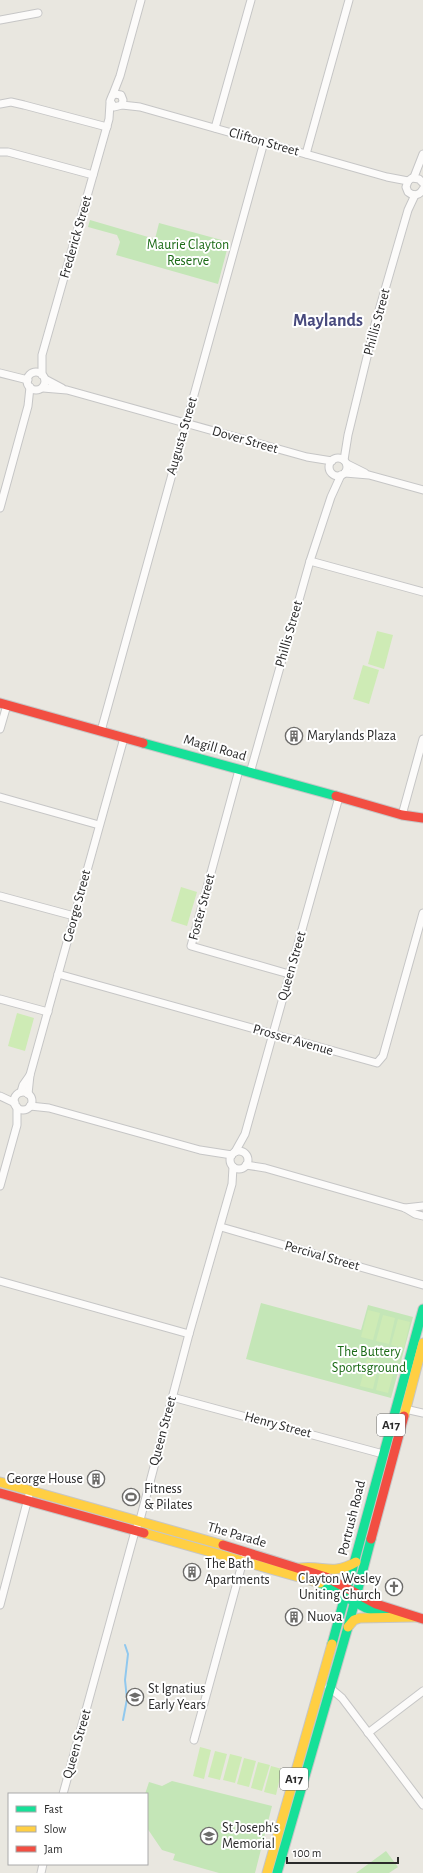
<svg xmlns="http://www.w3.org/2000/svg" width="423" height="1873" font-family="'Alegreya Sans',sans-serif">
<rect width="100%" height="100%" fill="#e9e7e0"/>
<!-- green -->
<g fill="#c4e6b7">
<path d="M90,220L155,239L159,223L229,242L218,284L116,255L120,242L117,235L88,227Z"/>
<path d="M261,1303L361,1330L368,1305L413,1317L391,1398L246,1359Z"/>
<path d="M172,1781L272,1806L255,1873H219L173,1860L175,1854L162,1850L147,1828V1794H145L149,1782L162,1786Z"/>
<path d="M386,1851L398,1867L389,1873H356Z"/>
</g>
<!-- pitch -->
<g fill="#ceebb5">
<path d="M377,631L393,635L384,669L368,664Z"/>
<path d="M363,665L379,670L369,704L353,699Z"/>
<path d="M181,887L197,892L187,926L171,921Z"/>
<path d="M17,1013L34,1018L25,1051L8,1046Z"/>
<path d="M368,1310L380,1313L373,1340L361,1337Z"/>
<path d="M383,1315L395,1318L389,1344L376,1341Z"/>
<path d="M398,1319L410,1322L404,1348L391,1345Z"/>
<path d="M367,1359L379,1362L373,1389L360,1386Z"/>
<path d="M382,1363L395,1366L388,1393L376,1390Z"/>
<path d="M200,1747L211,1750L204,1779L193,1776Z"/>
<path d="M215,1751L227,1754L220,1780L208,1777Z"/>
<path d="M230,1754L242,1757L235,1783L223,1780Z"/>
<path d="M244,1758L256,1761L249,1787L237,1784Z"/>
<path d="M258,1762L270,1765L262,1791L251,1788Z"/>
<path d="M271,1766L282,1769L276,1795L264,1792Z"/>
</g>
<g fill="none" stroke-linecap="round" stroke-linejoin="round">
<!-- stream -->
<path stroke="#90c8ee" stroke-width="2" d="M123,1720L127,1699L125,1680L128,1654L125,1645"/>
<defs>
<g id="street">
<path d="M0,20L38,13"/>
<path d="M113,94L120,76L141,0"/>
<path d="M0,104L11,102L24,105L107,127"/>
<path d="M122,105L123,100L121,95L115,94L112,96L110,101L114,107L122,105L140,107L387,177L408,181"/>
<path d="M215,128L251,0"/>
<path d="M0,152H8L93,175"/>
<path d="M306,154L349,0"/>
<path d="M414,177L423,154"/>
<path d="M423,183L419,179L412,178L408,181L406,187L408,192C414,197 420,195 423,189"/>
<circle cx="36" cy="381" r="9"/>
<path d="M0,373L28,380"/>
<path d="M42,375V355L109,119L110,103"/>
<path d="M45,379L62,388"/>
<path d="M43,388L67,390L307,457L332,461"/>
<circle cx="338" cy="467" r="9"/>
<path d="M344,460L348,435L375,324L408,210L415,195"/>
<path d="M347,464L365,473"/>
<path d="M345,473L369,475L423,490"/>
<path d="M0,508L28,406L30,387"/>
<path d="M310,561L423,592"/>
<path d="M0,729L7,705"/>
<path d="M101,731L264,142"/>
<path d="M239,770L191,946L289,974"/>
<path d="M250,773L310,561L331,497L341,475"/>
<path d="M0,797L99,825"/>
<path d="M402,815L423,739"/>
<path d="M0,896L74,916"/>
<path d="M58,974L377,1063L383,1056L423,913"/>
<path d="M0,999L48,1012"/>
<path d="M21,1092L23,1085L30,1075"/>
<circle cx="23" cy="1101" r="9"/>
<path d="M28,1094L30,1075L124,738"/>
<path d="M0,1096L15,1103"/>
<path d="M30,1106L49,1108L200,1150L232,1155"/>
<circle cx="239" cy="1160" r="9"/>
<path d="M235,1152L245,1134L339,797"/>
<path d="M246,1165L265,1168L405,1208L415,1214L423,1216"/>
<path d="M0,1186L17,1125V1107"/>
<path d="M405,1208L423,1206"/>
<path d="M221,1227L423,1285"/>
<path d="M0,1281L189,1334"/>
<path d="M172,1397L383,1454"/>
<path d="M405,1409L423,1413"/>
<path d="M0,1605L30,1491"/>
<path d="M329,1687L342,1698L423,1805"/>
<path d="M368,1733L423,1691"/>
<path d="M194,1740L244,1557"/>
<path d="M63,1794L134,1535L141,1516L189,1334L232,1184L233,1167"/>
<path d="M41,1873L43,1864"/>
</g>
<g id="fast">
<path d="M143,743L336,796"/>
<path d="M320,1583L366,1608L385,1614"/>
<path d="M332,1644L423,1309"/>
<path d="M277,1873L348,1627L371,1539"/>
</g>
<g id="slow">
<path d="M404,1416L423,1343"/>
<path d="M0,1482L223,1545"/>
<path d="M144,1533L320,1583"/>
<path d="M300,1568C324,1565 332,1576 356,1562"/>
<path d="M348,1627L354,1620L360,1618L415,1617"/>
<path d="M267,1873L332,1644"/>
</g>
<g id="jam">
<path d="M0,703L143,743"/>
<path d="M336,796L402,815L423,818"/>
<path d="M0,1493L144,1533"/>
<path d="M371,1539L404,1416"/>
<path d="M223,1545L326,1577L376,1604L423,1619"/>
</g>
</defs>
<!-- street casing -->
<use href="#street" stroke="#c6c6c6" stroke-width="9"/>
<!-- fast casing -->
<use href="#fast" stroke="#c6c6c6" stroke-width="11"/>
<!-- slow casing -->
<use href="#slow" stroke="#c6c6c6" stroke-width="11"/>
<!-- jam casing -->
<use href="#jam" stroke="#c6c6c6" stroke-width="11"/>
<!-- street -->
<use href="#street" stroke="#fcfbfa" stroke-width="7"/>
<!-- fast -->
<use href="#fast" stroke="#16e098" stroke-width="9"/>
<!-- slow -->
<use href="#slow" stroke="#ffcf43" stroke-width="9"/>
<!-- jam -->
<use href="#jam" stroke="#f24e42" stroke-width="9"/>
</g>
<!-- icons -->
<defs>
<symbol id="building-ring" viewBox="-11 -11 22 22"><circle r="9.5" fill="#fff" stroke="#6d6c6a" stroke-width="1.5"/><path d="M-4-6H4V6H1V3H-1V6H-4ZM-2.5-4.3h1.7v1.8h-1.7ZM.8-4.3h1.7v1.8H.8ZM-2.5-1h1.7V.8h-1.7ZM.8-1h1.7V.8H.8Z" fill="#6d6c6a"/></symbol>
<symbol id="stadium-ring" viewBox="-11 -11 22 22"><circle r="9.5" fill="#fff" stroke="#6d6c6a" stroke-width="1.5"/><path d="M0-5a6.5 5 0 1 0 0 10a6.5 5 0 1 0 0-10ZM-3.5-1.8h7v3.6h-7Z" fill="#6d6c6a"/></symbol>
<symbol id="church-ring" viewBox="-11 -11 22 22"><circle r="9.5" fill="#fff" stroke="#6d6c6a" stroke-width="1.5"/><path d="M-1.2-6h2.4v3.5h3.3v2.4h-3.3V6h-2.4V-.1h-3.3v-2.4h3.3Z" fill="#6d6c6a"/></symbol>
<symbol id="school-ring" viewBox="-11 -11 22 22"><circle r="9.5" fill="#fff" stroke="#6d6c6a" stroke-width="1.5"/><path d="M0-5L7-2L0 1L-7-2ZM-4 1L0 2.5L4 1V4Q0 6-4 4Z" fill="#6d6c6a"/></symbol>
</defs>
<g fill-rule="evenodd">
<use href="#building-ring" x="284" y="726" width="20" height="20"/>
<use href="#building-ring" x="86" y="1469" width="20" height="20"/>
<use href="#stadium-ring" x="121" y="1487" width="20" height="20"/>
<use href="#building-ring" x="182" y="1562" width="20" height="20"/>
<use href="#church-ring" x="384" y="1577" width="20" height="20"/>
<use href="#building-ring" x="284" y="1607" width="20" height="20"/>
<use href="#school-ring" x="125" y="1687" width="20" height="20"/>
<use href="#school-ring" x="199" y="1826" width="20" height="20"/>
</g>
<g text-anchor="middle" dominant-baseline="central" stroke-width="4" stroke-linejoin="round" paint-order="stroke">
<!-- shield labels -->
<g fill="#fff" stroke="#6a6a6a" stroke-width="1">
<rect x="377" y="1414" width="28" height="22" rx="3"/>
<rect x="280" y="1768" width="28" height="22" rx="3"/>
</g>
<g font-size="13" font-weight="bold" fill="#2a2a2a">
<text x="391" y="1425">A17</text>
<text x="294" y="1779">A17</text>
</g>
<!-- street labels -->
<g font-size="14" fill="#2a2a2a" stroke="#fff">
<text transform="translate(264 142) rotate(16)">Clifton Street</text>
<text transform="translate(76 237) rotate(-74)">Frederick Street</text>
<text transform="translate(377 322) rotate(-75)">Phillis Street</text>
<text transform="translate(182 436) rotate(-74)">Augusta Street</text>
<text transform="translate(245 440) rotate(16)">Dover Street</text>
<text transform="translate(289 634) rotate(-74)">Phillis Street</text>
<text transform="translate(215 748) rotate(16)">Magill Road</text>
<text transform="translate(77 906) rotate(-75)">George Street</text>
<text transform="translate(202 907) rotate(-75)">Foster Street</text>
<text transform="translate(292 966) rotate(-74)">Queen Street</text>
<text transform="translate(293 1040) rotate(16)">Prosser Avenue</text>
<text transform="translate(322 1256) rotate(16)">Percival Street</text>
<text transform="translate(278 1425) rotate(15)">Henry Street</text>
<text transform="translate(163 1431) rotate(-75)">Queen Street</text>
<text transform="translate(352 1518) rotate(-76)">Portrush Road</text>
<text transform="translate(237 1535) rotate(16)">The Parade</text>
<text transform="translate(77 1744) rotate(-74)">Queen Street</text>
</g>
<!-- park labels -->
<g font-size="14" fill="#1c6b17" stroke="#fff">
<text x="188" y="245">Maurie Clayton<tspan x="188" dy="16">Reserve</tspan></text>
<text x="369" y="1352">The Buttery<tspan x="369" dy="16">Sportsground</tspan></text>
</g>
<!-- poi labels -->
<g font-size="14" fill="#2a2a2a" stroke="#fff" text-anchor="start">
<text x="307" y="736">Marylands Plaza</text>
<text x="83" y="1479" text-anchor="end">George House</text>
<text x="144" y="1489">Fitness<tspan x="144" dy="16">&amp; Pilates</tspan></text>
<text x="205" y="1564">The Bath<tspan x="205" dy="16">Apartments</tspan></text>
<text x="381" y="1579" text-anchor="end">Clayton Wesley<tspan x="381" dy="16">Uniting Church</tspan></text>
<text x="307" y="1617">Nuova</text>
<text x="148" y="1689">St Ignatius<tspan x="148" dy="16">Early Years</tspan></text>
<text x="222" y="1828">St Joseph's<tspan x="222" dy="16">Memorial</tspan></text>
</g>
<!-- district labels -->
<g font-size="18" font-weight="bold" fill="#484a7d" stroke="#fff">
<text x="328" y="321">Maylands</text>
</g>
</g>
<!-- legend -->
<rect x="8" y="1793" width="140" height="72" fill="#ffffff" stroke="#aaaaaa"/>
<rect x="16" y="1806" width="20" height="6" fill="#16e098" stroke="#aaaaaa"/>
<text x="44" y="1813" font-size="12" fill="#2a2a2a">Fast</text>
<rect x="16" y="1826" width="20" height="6" fill="#ffcf43" stroke="#aaaaaa"/>
<text x="44" y="1833" font-size="12" fill="#2a2a2a">Slow</text>
<rect x="16" y="1846" width="20" height="6" fill="#f24e42" stroke="#aaaaaa"/>
<text x="44" y="1853" font-size="12" fill="#2a2a2a">Jam</text>
<!-- scale -->
<path d="M287 1857v6h111v-6" fill="none" stroke="#2a2a2a" stroke-width="2"/>
<text x="293" y="1857" font-size="12" fill="#2a2a2a" stroke="#ffffff" stroke-width="3" paint-order="stroke">100 m</text>
</svg>
